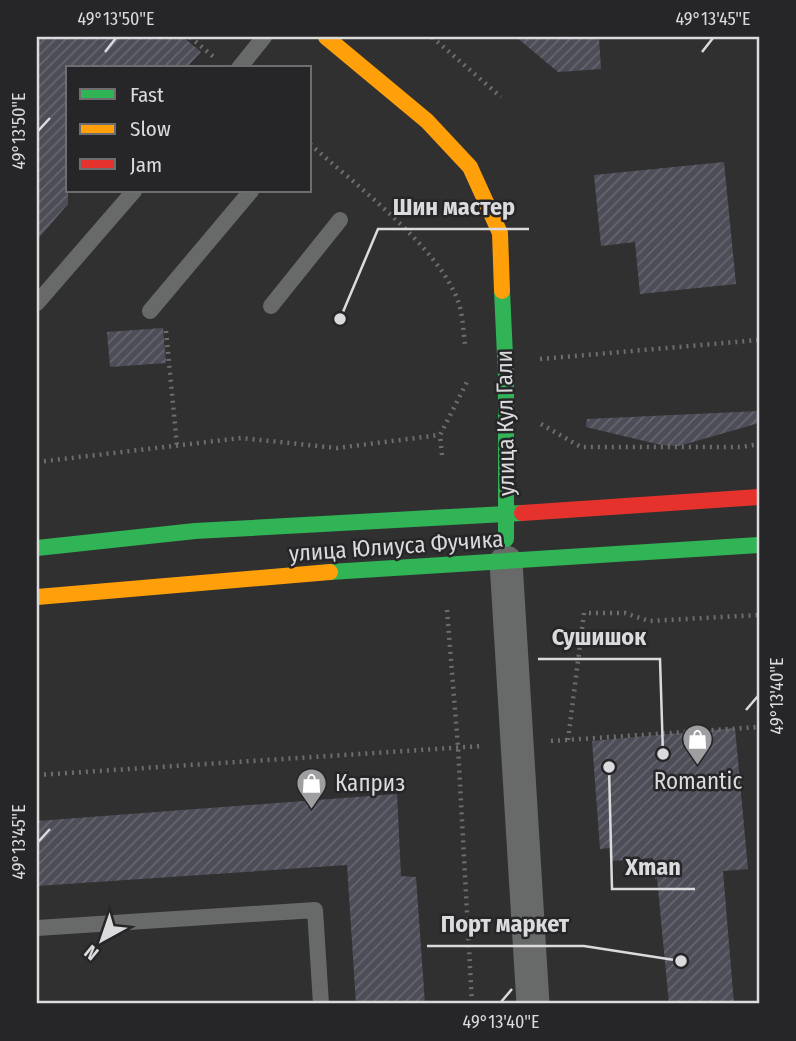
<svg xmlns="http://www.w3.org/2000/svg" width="796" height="1041" font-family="'Fira Sans Condensed',sans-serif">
<defs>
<pattern id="building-hatch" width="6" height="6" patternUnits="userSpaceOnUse" patternTransform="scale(1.75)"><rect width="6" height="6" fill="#4d4d58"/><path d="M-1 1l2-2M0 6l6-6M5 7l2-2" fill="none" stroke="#666670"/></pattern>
</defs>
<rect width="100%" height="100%" fill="#303031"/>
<!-- building -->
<g fill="url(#building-hatch)">
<path d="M37,37H183L201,52L186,68H68V204L37,240Z"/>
<path d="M516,37H599L601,69L558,72Z"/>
<path d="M724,162L736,284L640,294L635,242L601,246L594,175Z"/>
<path d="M163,328L166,363L110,367L107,332Z"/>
<path d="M759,411V423L679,446L661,445L586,427L587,419Z"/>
<path d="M735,728L748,869L723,871L734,1004H669L657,878L655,879L653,858L612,861L610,848L600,849L592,741Z"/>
<path d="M397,794L401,876L416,877L425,1004H356L347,865L37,886V821Z"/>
</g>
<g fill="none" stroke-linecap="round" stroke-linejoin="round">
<!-- path -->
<g stroke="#6d6d6d" stroke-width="4.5" stroke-dasharray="2 5" stroke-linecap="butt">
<path d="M190,37L216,59"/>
<path d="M432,37L501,97"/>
<path d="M310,144C354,184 438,246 458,301C463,314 463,331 465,344"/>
<path d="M166,331L177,446"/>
<path d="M540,359L759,340"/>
<path d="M541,424L581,447H742L759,444"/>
<path d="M442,455L440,435L468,380"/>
<path d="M37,462L241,438L337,448L440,435"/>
<path d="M447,610L458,747L472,1004"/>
<path d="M568,740L584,613H625L649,621L759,615"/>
<path d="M551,741L759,727"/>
<path d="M37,775L482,746"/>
</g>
<!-- lane -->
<g stroke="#686969" stroke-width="16">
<path d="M239,68L264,37"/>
<path d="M37,303L134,191"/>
<path d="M271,306L340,220"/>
<path d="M150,311L251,191"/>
<path d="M37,928L315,910L321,1004"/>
</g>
<!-- street -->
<path stroke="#686969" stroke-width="33" d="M506,562L533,1004"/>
<!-- fast -->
<g stroke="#30b455" stroke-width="16">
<path d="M502,291L506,377V539"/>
<path d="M37,548L195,531L522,513"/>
<path d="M330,572L759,545"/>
</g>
<!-- slow -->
<g stroke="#ff9f0a" stroke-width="16">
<path d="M326,37L427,121L470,167L500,233L502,291"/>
<path d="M37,597L330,572"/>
</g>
<!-- jam -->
<path stroke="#e5322d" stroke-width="16" d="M522,513L759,497"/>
</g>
<!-- ticks -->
<path fill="none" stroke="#dbdbdd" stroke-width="2.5" d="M105,52L116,38M702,52L713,38M38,131L50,118M746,710L758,696M38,842L50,829M501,1002L512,989"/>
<!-- icons -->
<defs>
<symbol id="shop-pin" viewBox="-11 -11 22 30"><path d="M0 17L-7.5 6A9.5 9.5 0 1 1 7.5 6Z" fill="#9f9fa1" stroke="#262628"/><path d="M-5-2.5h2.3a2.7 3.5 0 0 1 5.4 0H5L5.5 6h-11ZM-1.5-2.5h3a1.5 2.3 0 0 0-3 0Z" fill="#fff"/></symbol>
</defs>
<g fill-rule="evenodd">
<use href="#shop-pin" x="680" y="722" width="35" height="47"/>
<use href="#shop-pin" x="294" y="766" width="35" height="47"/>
</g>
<g text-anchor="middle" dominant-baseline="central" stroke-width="5" stroke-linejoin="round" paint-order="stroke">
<!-- street labels -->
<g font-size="23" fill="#dbdbdd" stroke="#262628">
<text transform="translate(505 423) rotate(-91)">улица Кул Гали</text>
<text transform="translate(396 546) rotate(-4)">улица Юлиуса Фучика</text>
</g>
<!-- poi labels -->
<g font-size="23" fill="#dbdbdd" stroke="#262628">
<text x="698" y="781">Romantic</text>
<text x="335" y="783" text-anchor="start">Каприз</text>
</g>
</g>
<!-- callouts -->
<path fill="none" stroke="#dbdbdd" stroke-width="2.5" d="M340 319L378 229H529M663 754L660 659H538M609 767L612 889H695M681 961L584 946H427"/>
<g fill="#dbdbdd" stroke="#262628" stroke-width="2.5">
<circle cx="340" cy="319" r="7"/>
<circle cx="663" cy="754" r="7"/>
<circle cx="609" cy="767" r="7"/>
<circle cx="681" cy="961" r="7"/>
</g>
<g font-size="24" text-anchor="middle" font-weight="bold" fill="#dbdbdd" stroke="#262628" stroke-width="5" stroke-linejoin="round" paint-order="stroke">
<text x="454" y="215">Шин мастер</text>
<text x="599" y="645">Сушишок</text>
<text x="653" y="875">Xman</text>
<text x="505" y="932">Порт маркет</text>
</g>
<!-- border -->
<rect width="796" height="1041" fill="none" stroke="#262628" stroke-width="77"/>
<!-- legend -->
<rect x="66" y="66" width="245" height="126" fill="#262628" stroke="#6e6e70" stroke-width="2"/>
<rect x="80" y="89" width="35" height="10" fill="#30b455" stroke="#6e6e70" stroke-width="2"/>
<text x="130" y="102" font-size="21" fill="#dbdbdd">Fast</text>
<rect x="80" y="124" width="35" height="10" fill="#ff9f0a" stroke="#6e6e70" stroke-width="2"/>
<text x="130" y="136" font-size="21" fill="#dbdbdd">Slow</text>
<rect x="80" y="159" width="35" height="10" fill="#e5322d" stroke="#6e6e70" stroke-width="2"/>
<text x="130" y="172" font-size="21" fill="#dbdbdd">Jam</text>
<!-- north arrow -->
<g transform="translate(102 940) rotate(220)" stroke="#262628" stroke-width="5" paint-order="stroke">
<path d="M0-5L12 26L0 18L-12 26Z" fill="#dbdbdd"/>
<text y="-10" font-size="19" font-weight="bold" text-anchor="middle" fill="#dbdbdd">N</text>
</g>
<rect x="38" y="38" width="720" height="964" fill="none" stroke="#dbdbdd" stroke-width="2.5"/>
<g font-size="18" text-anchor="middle" fill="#dbdbdd">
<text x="116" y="25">49°13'50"E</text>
<text x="713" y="25">49°13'45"E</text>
<text transform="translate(19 131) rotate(-90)" y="6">49°13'50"E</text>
<text transform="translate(777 696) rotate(-90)" y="6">49°13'40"E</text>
<text transform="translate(19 842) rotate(-90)" y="6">49°13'45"E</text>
<text x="501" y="1028">49°13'40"E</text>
</g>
</svg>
